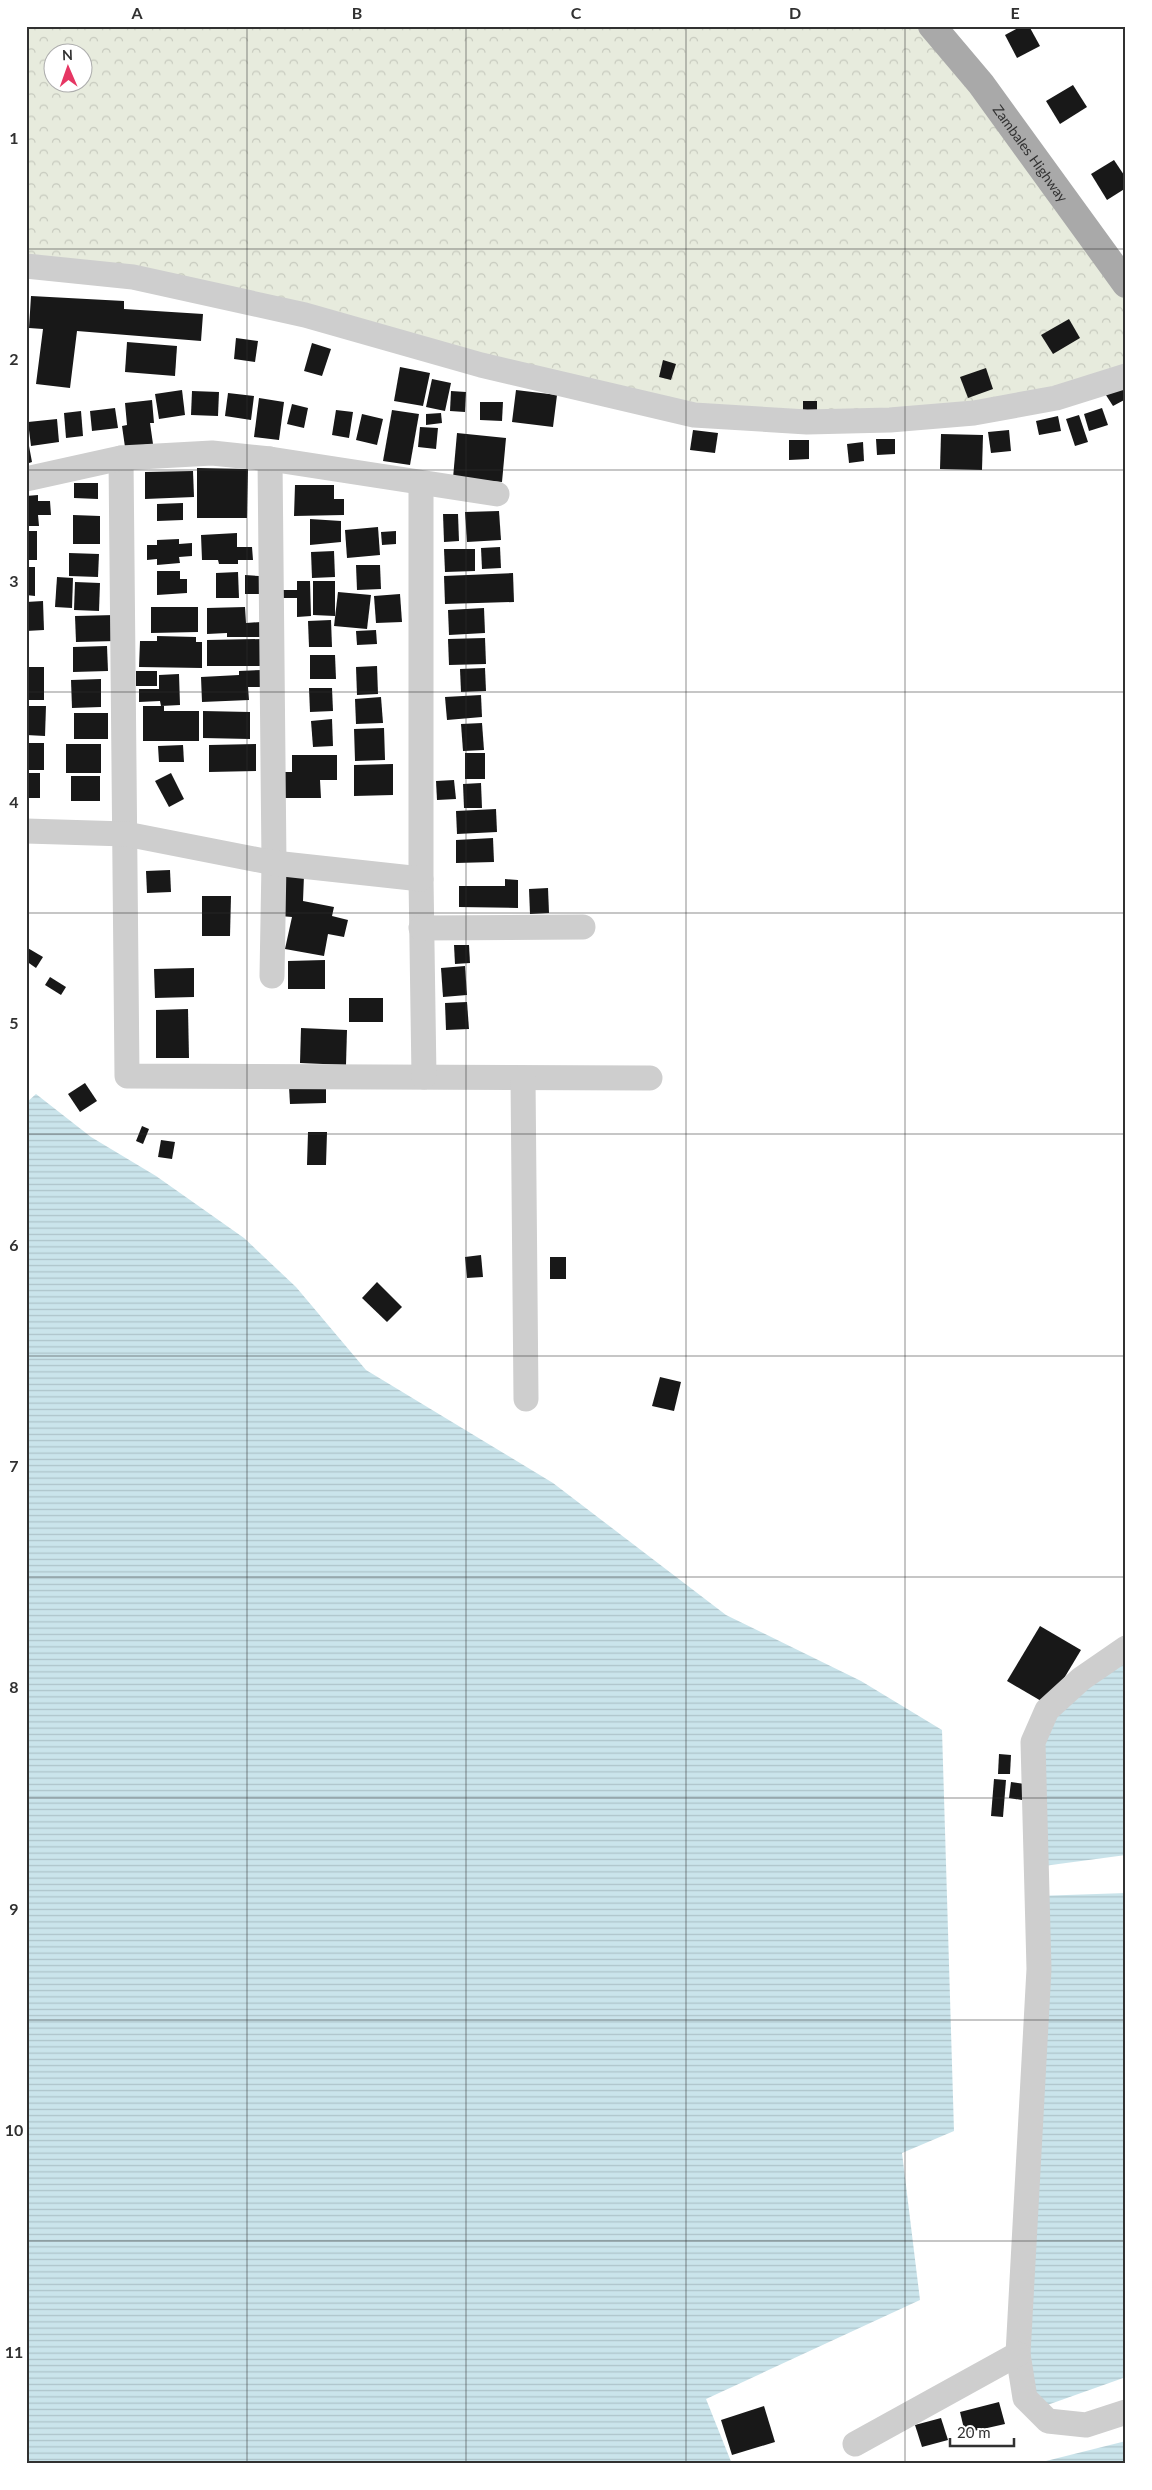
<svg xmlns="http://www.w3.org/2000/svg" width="1152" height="2490" font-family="Lato,sans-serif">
<defs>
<pattern id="forest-crowns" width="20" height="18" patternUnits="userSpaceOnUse" patternTransform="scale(1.25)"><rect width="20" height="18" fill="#e7ebdd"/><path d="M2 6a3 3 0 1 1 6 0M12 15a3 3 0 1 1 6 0" fill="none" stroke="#c7cabe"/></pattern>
<pattern id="water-rules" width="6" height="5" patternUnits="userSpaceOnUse" patternTransform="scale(1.25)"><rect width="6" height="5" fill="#cae4eb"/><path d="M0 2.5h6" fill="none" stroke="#aec4ca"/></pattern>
</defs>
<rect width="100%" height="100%" fill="#fff"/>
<!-- forest -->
<path fill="url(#forest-crowns)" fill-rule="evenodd" d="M26,26H932L1126,284V376L974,413L694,415L481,365L26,266ZM52,52H82V82H52Z"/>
<!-- water -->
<g fill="url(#water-rules)">
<path d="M36,1094L91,1137L156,1176L244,1238L296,1287L366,1370L553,1483L726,1615L861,1681L942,1730L954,2131L902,2153L920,2300L706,2399L732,2464H26V1103Z"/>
<path d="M1126,1648V1855L1036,1867L1047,1710Z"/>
<path d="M1126,1893V2377L1036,2409L1018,2354L1037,1896Z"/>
<path d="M1126,2441V2464H1034Z"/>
</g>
<!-- building -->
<g fill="#181818">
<path d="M1022,26H1029L1040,46L1017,58L1005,35Z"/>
<path d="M1073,85L1087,107L1060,124L1046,101Z"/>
<path d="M1114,160L1126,178V188L1107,200L1091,174Z"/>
<path d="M31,296L124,301V309L203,314L201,341L77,331L70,388L36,384L43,329L29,328Z"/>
<path d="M1069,319L1080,338L1053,354L1041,335Z"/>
<path d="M236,338L258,341L255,362L234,359Z"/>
<path d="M127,342L177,346L175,376L125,372Z"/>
<path d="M312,343L331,349L322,376L304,371Z"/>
<path d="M663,360L676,364L671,380L659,377Z"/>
<path d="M400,367L430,373L423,406L394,401Z"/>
<path d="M986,368L993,389L968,398L960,377Z"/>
<path d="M432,379L451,383L445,411L426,407Z"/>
<path d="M1126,387V399L1113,406L1104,392Z"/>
<path d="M182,390L185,415L159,419L155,394Z"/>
<path d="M516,390L557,395L553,427L512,422Z"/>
<path d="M192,391L219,392L218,416L191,415Z"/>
<path d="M451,391L466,392L465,412L450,411Z"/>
<path d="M228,393L254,396L251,420L225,416Z"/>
<path d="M259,398L284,402L279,440L254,437Z"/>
<path d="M152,400L154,423H150L153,444L125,447L122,426L127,425L125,403Z"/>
<path d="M803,401H817V411L803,412Z"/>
<path d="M480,402H503L502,421L480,420Z"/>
<path d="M292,404L308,408L304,428L287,424Z"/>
<path d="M115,408L118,428L92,431L90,411Z"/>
<path d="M1102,408L1108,425L1089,431L1084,414Z"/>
<path d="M336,410L353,412L349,438L332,435Z"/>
<path d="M392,410L419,414L410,465L383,461Z"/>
<path d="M81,411L83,436L66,438L64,413Z"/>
<path d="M441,413L442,423L426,425V414Z"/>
<path d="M362,414L383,419L377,445L356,440Z"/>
<path d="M1079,415L1088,442L1075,446L1066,419Z"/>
<path d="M1058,416L1061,431L1039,435L1036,421Z"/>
<path d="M57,419L59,442L31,446L28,422Z"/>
<path d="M420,427L438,428L436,449L418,447Z"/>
<path d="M693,430L718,433L715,453L690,450Z"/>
<path d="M1009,430L1011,451L991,453L988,432Z"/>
<path d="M457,433L506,438L502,482L453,478Z"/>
<path d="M941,434L983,435L982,470L940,469Z"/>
<path d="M876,439H895V454L877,455Z"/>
<path d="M789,440H809V459L789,460Z"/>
<path d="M863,442L864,461L849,463L847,444Z"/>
<path d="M26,446H29L32,462L26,464Z"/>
<path d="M197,468L248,469L247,518H197Z"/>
<path d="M193,471L194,497L145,499V472Z"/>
<path d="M74,483H98V499L74,498Z"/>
<path d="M295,485H334V499H344V515L294,516Z"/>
<path d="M38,495V501H50L51,515H38L39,526H26V496Z"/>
<path d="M183,503V520L157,521V504Z"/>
<path d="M499,511L501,540L467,542L465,512Z"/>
<path d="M443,514H458L459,541L444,542Z"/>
<path d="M73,515L100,516V544H73Z"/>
<path d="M310,519L341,521V542L310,545Z"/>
<path d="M378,527L380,555L347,558L345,530Z"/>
<rect x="26" y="531" width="11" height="29"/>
<path d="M396,531V544L382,545L381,532Z"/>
<path d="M237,533V547H252L253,560H238V564H219L218,560H202L201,535Z"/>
<path d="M179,539V544L192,543V556L179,557L180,563L157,565V559L147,560V545H157V540Z"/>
<path d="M500,547L501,568L482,569L481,548Z"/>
<path d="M444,549H475V571L445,572Z"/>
<path d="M334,551L335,577L312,578L311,552Z"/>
<path d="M69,553L99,554L98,577L69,576Z"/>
<path d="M356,565H380L381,589L357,590Z"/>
<path d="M26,567H35V596L26,595Z"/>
<path d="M157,571H180V579H187V593L157,595Z"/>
<path d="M238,572L239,598H216V573Z"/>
<path d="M513,573L514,602L445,604L444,576Z"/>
<path d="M245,575L259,576V594H245Z"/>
<path d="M57,577L73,578L72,608L55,607Z"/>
<path d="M297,581H310L311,616L297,617V598H280V590H297Z"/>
<path d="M313,581H335V616L313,615Z"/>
<path d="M75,582L100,583L99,611L74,610Z"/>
<path d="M338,592L371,595L367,629L334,626Z"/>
<path d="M400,594L402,622L376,623L374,596Z"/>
<path d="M43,601L44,630L26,631V602Z"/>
<path d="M151,607H198V632L151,633Z"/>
<path d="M245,607L246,623L261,622V637H227V633L207,634V608Z"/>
<path d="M484,608L485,633L449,635L448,610Z"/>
<path d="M115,615L116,641L76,642L75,616Z"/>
<path d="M331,620L332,647H309L308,621Z"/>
<path d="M376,630L377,644L357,645L356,631Z"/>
<path d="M157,636L196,637V642H202V668L139,667L140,641H157Z"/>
<path d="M485,638L486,664L449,665L448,639Z"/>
<path d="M262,639V666H207V640Z"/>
<path d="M107,646L108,671L73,672V647Z"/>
<path d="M310,655H335L336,679H310Z"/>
<path d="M377,666L378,694L357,695L356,667Z"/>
<rect x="26" y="667" width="18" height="33"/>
<path d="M485,668L486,691L461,692L460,669Z"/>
<path d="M262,670V687H248L249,700L202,702L201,677L239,675V671Z"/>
<rect x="136" y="671" width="21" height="15"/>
<path d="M179,674L180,705L161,706L160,701L139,702V689H159V675Z"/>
<path d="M101,679V707L72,708L71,680Z"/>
<path d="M309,688H332L333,711L310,712Z"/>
<path d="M481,695L482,717L447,720L445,697Z"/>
<path d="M381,697L383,723L356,724L355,699Z"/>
<path d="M26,706H46L45,736L26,735Z"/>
<path d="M143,706H164V711H199V741H143Z"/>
<path d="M203,711L250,712V739L203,738Z"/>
<rect x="74" y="713" width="34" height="26"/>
<path d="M332,719L333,746L313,747L311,721Z"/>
<path d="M482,723L484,750L463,751L461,724Z"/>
<path d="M384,728L385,760L355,761L354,729Z"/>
<rect x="26" y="743" width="18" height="27"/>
<rect x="66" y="744" width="35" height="29"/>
<path d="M256,744V771L209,772V745Z"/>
<path d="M183,745L184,762H159L158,746Z"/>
<rect x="465" y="753" width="20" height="26"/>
<path d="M292,755H337V780H320L321,798H285V772H292Z"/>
<path d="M393,764V795L354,796V765Z"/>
<rect x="26" y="773" width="14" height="25"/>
<path d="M171,773L184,799L169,807L155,781Z"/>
<rect x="71" y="776" width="29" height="25"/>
<path d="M454,780L456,799L437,800L436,781Z"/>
<path d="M481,783L482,808H464L463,784Z"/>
<path d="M496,809L497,832L457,834L456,811Z"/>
<path d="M493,838L494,862L456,863V840Z"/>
<path d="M170,870L171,892L147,893L146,871Z"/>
<path d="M280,874L304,875L303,901L334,907L332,916L348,920L344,937L328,934L324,956L285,949L292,917L280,916Z"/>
<path d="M505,879L518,880V908L459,907V886H505Z"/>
<path d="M548,888L549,913L530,914L529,889Z"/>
<path d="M202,896H231L230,936H202Z"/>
<path d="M454,945H469L470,963L455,964Z"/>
<path d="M26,947L43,957L36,968L26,961Z"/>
<path d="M325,960V989H288V961Z"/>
<path d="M465,966L467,995L443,997L441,968Z"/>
<path d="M194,968V997L155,998L154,969Z"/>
<path d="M50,977L66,987L61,995L45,985Z"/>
<rect x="349" y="998" width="34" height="24"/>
<path d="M467,1002L469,1029L446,1030L445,1003Z"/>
<path d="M188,1009L189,1058H156V1010Z"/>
<path d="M301,1028L347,1030L346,1065L300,1063Z"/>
<path d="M85,1083L97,1101L80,1112L68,1094Z"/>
<path d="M326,1086V1103L290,1104L289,1087Z"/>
<path d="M142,1126L149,1129L143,1144L136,1141Z"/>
<path d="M308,1132H327L326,1165H307Z"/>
<path d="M161,1140L175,1142L172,1159L158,1157Z"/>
<path d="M481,1255L483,1277L467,1278L465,1257Z"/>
<rect x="550" y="1257" width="16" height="22"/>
<path d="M377,1282L402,1307L387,1322L362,1298Z"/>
<path d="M660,1377L681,1382L674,1411L652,1406Z"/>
<path d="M1040,1626L1081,1650L1048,1705L1007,1681Z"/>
<path d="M999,1754L1011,1755L1010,1774H998Z"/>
<path d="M994,1779L1006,1780L1003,1817L991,1816Z"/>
<path d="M1011,1782L1025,1784L1022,1800L1009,1798Z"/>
<path d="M999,2402L1005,2424L965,2433L960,2412Z"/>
<path d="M764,2406L775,2442L732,2455L721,2420Z"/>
<path d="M941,2418L948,2440L922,2447L915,2425Z"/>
</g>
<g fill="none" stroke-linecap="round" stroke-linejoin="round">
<!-- minor -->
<g stroke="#cecece" stroke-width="25">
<path d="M26,266L133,277L305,315L481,365L694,415L807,422L890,420L974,413L1056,398L1126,376"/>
<path d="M121,458L127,1076L650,1078"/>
<path d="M270,459L274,863L272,976"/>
<path d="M26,479L121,458L212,453L270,459L497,494"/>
<path d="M421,484V879L424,1077"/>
<path d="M26,831L126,834L274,863L421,879"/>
<path d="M421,928L583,927"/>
<path d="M523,1078L526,1399"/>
<path d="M1126,1648L1081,1679L1047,1710L1033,1742L1039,1969L1018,2354L1025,2398L1048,2421L1086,2425L1126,2412"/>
<path d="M855,2444L1018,2354"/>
</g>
<!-- major -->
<path stroke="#a9a9a9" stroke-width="28" id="s1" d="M932,26L981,84L1126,284"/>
</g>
<!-- grid -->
<path fill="none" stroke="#313131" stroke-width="1" stroke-opacity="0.55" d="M247,26V2464M466,26V2464M686,26V2464M905,26V2464M26,249H1126M26,470H1126M26,692H1126M26,913H1126M26,1134H1126M26,1356H1126M26,1577H1126M26,1798H1126M26,2020H1126M26,2241H1126"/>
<g text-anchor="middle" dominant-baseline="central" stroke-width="5" stroke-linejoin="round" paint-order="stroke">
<!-- street labels -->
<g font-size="14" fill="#313131" stroke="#fff">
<text stroke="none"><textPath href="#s1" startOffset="161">Zambales Highway</textPath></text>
</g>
</g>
<!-- border -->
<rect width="1152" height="2490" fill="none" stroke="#ffffff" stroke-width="55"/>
<!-- north arrow -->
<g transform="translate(68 68) rotate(358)"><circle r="24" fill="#ffffff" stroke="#adadad"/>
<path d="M0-4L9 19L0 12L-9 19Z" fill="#e63663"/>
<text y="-8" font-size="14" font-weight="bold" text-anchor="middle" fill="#313131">N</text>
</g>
<!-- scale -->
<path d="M950 2438v8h64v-8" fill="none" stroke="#313131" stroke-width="2.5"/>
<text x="957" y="2438" font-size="15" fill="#313131" stroke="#ffffff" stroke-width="4" paint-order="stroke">20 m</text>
<rect x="28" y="28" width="1096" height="2434" fill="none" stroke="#313131" stroke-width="2"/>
<g font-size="16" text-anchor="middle" font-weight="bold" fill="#313131">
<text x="137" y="19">A</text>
<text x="357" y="19">B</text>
<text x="576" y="19">C</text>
<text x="795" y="19">D</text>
<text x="1015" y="19">E</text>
<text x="14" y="144">1</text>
<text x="14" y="365">2</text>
<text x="14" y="587">3</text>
<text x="14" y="808">4</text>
<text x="14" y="1029">5</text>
<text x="14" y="1251">6</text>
<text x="14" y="1472">7</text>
<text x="14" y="1693">8</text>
<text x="14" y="1915">9</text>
<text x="14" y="2136">10</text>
<text x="14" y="2358">11</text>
</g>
</svg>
